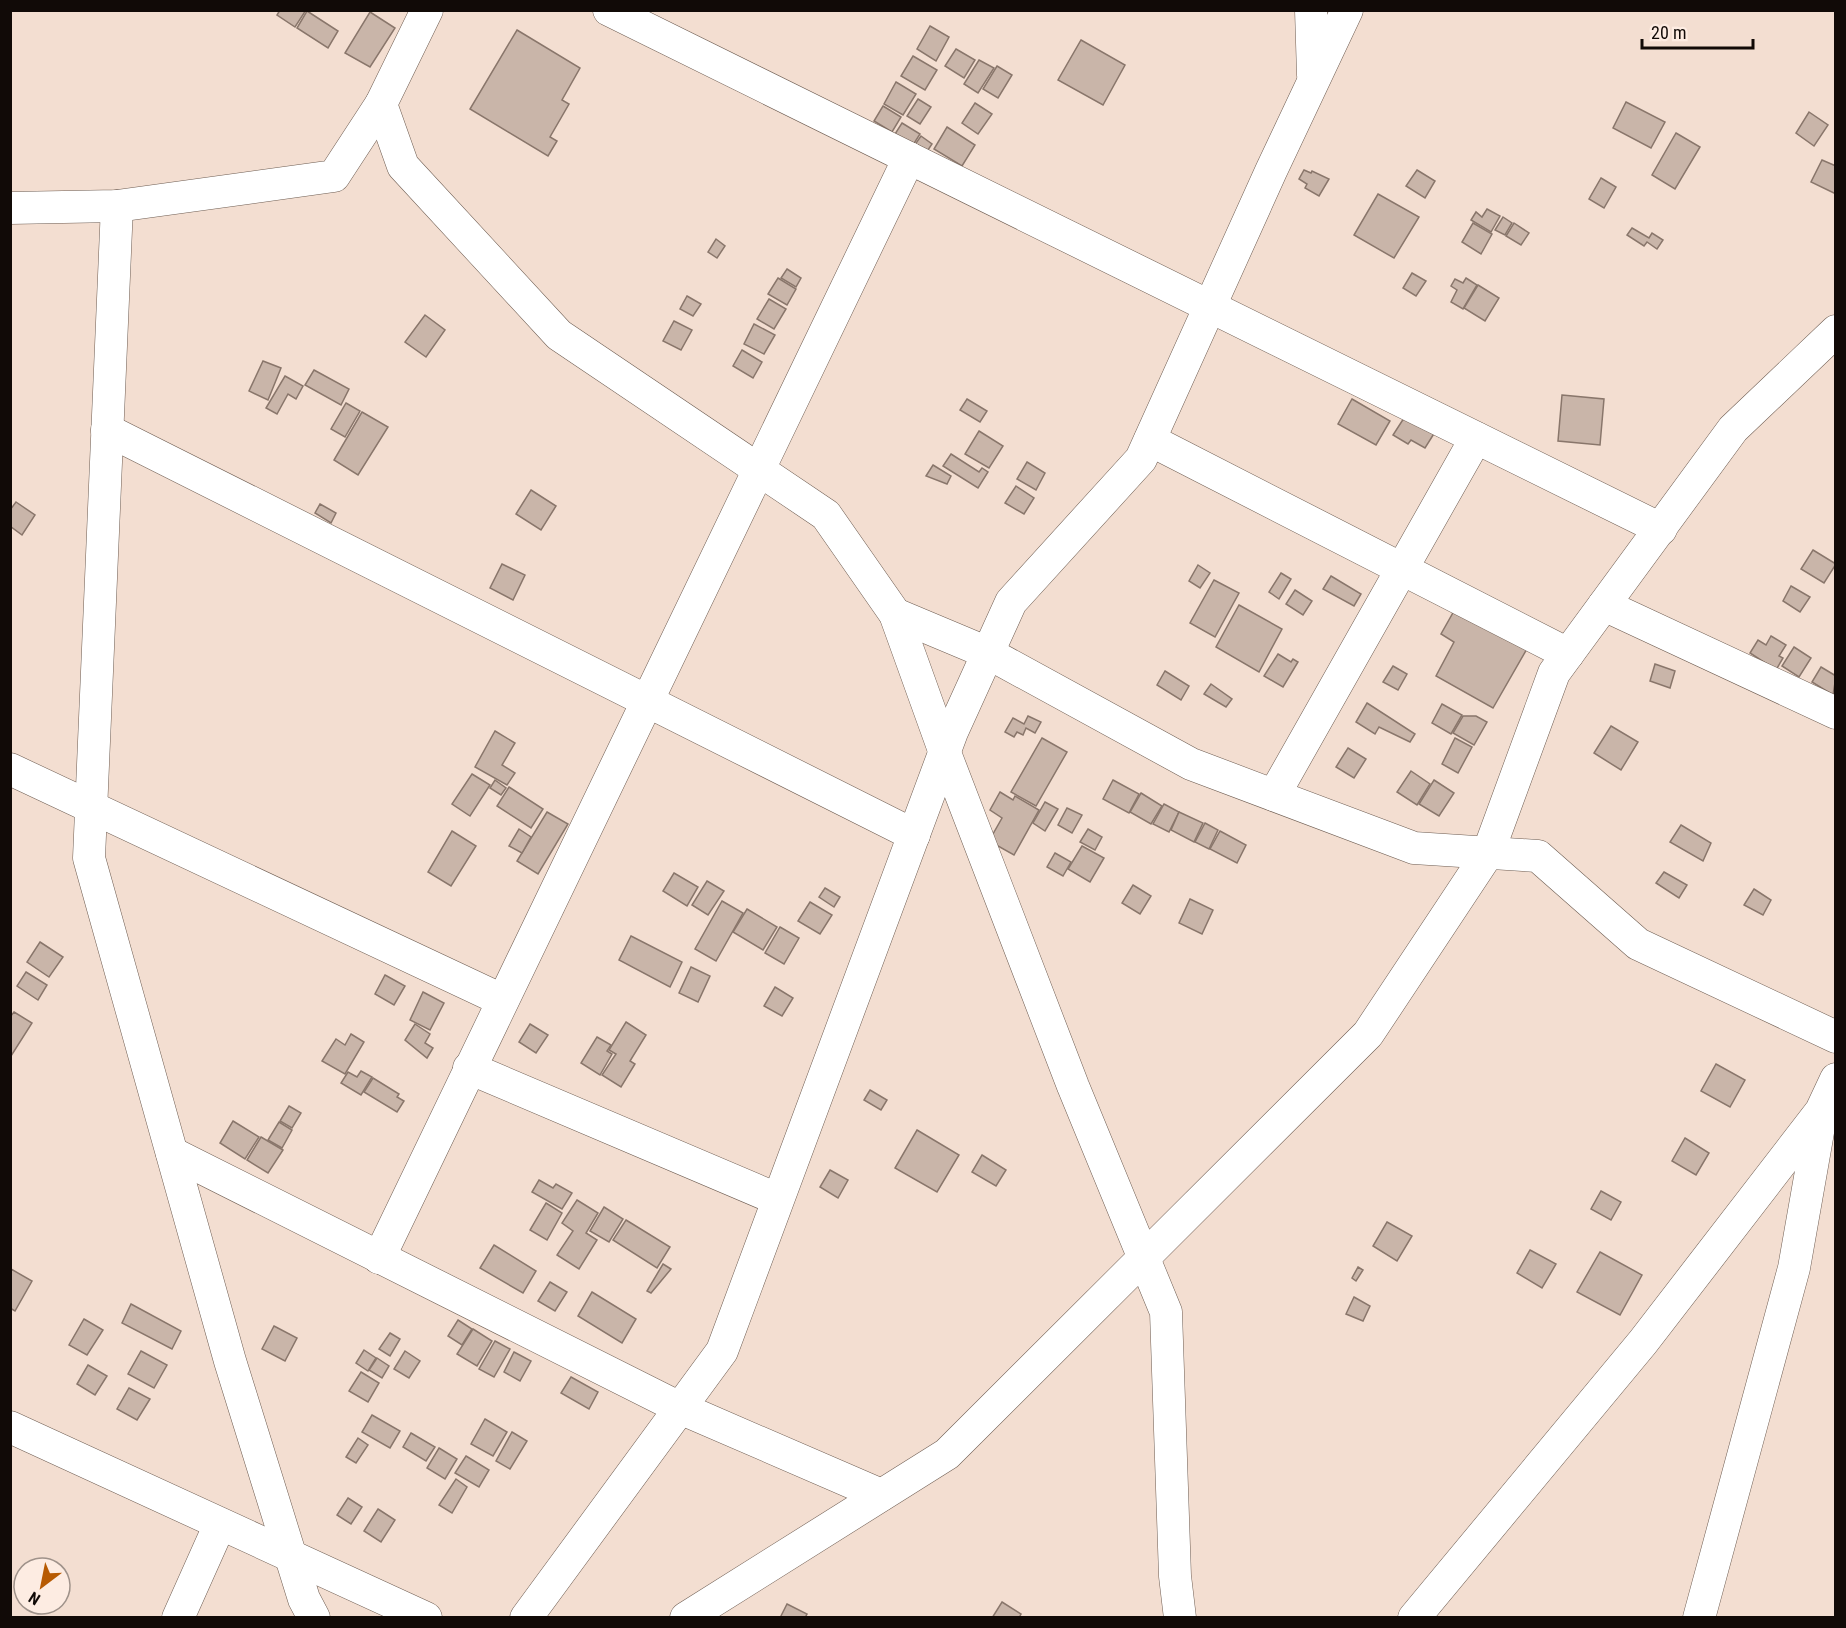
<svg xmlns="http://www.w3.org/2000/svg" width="1846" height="1628" font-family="'Roboto Condensed',sans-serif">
<rect width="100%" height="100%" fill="#f3ded1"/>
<!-- building -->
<g fill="#c9b5a9" stroke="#89766b" stroke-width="1.5">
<path d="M280,10H306L295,27L277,15Z"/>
<path d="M307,11L338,31L328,48L297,28Z"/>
<path d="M370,12L395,28L370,67L345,53Z"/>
<path d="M930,26L949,37L936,61L917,49Z"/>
<path d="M517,30L580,68L562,100L569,104L550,137L557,141L548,156L470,109Z"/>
<path d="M1081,40L1125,65L1103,105L1058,80Z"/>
<path d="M956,49L975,60L964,78L945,66Z"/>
<path d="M913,56L937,70L925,90L901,76Z"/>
<path d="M979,60L994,68L978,93L964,84Z"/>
<path d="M997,66L1012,75L998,98L983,89Z"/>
<path d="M896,82L916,94L903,115L884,104Z"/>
<path d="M918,99L931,107L920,124L907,116Z"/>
<path d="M1626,102L1665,122L1651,148L1613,128Z"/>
<path d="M975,103L992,114L978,134L962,123Z"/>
<path d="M883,106L901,117L892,132L874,121Z"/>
<path d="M1809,112L1828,125L1814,146L1796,133Z"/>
<path d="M902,123L920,134L913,145L895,134Z"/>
<path d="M947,127L975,145L962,166L934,149Z"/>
<path d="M1676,133L1700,147L1675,189L1652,175Z"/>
<path d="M921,136L932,144L926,153L914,146Z"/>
<path d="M1822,160L1836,166V194L1811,182Z"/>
<path d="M1304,170L1311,173L1312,171L1329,179L1319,196L1305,188L1307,184L1299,179Z"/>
<path d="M1417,170L1435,181L1425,198L1406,186Z"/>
<path d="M1601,178L1616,187L1604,208L1589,199Z"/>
<path d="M1378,194L1419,217L1394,258L1354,235Z"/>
<path d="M1487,209L1500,216L1491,232L1471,220L1476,212L1482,217Z"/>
<path d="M1503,217L1512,223L1505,235L1495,230Z"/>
<path d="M1473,223L1492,234L1481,254L1462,242Z"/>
<path d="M1514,223L1529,233L1521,245L1506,236Z"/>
<path d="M1632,228L1649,238L1652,233L1663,240L1657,249L1647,242L1644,246L1627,235Z"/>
<path d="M716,239L725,246L717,258L708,252Z"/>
<path d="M787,269L801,278L796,287L781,278Z"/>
<path d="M1412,273L1426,281L1416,296L1403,288Z"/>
<path d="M778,278L796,289L787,305L768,294Z"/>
<path d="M1466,278L1477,285L1463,309L1451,302L1457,290L1451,286L1455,279L1463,283Z"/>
<path d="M1478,285L1499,298L1485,321L1464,308Z"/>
<path d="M687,296L701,304L693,316L680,309Z"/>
<path d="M769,299L786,309L774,329L757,319Z"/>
<path d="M425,315L445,330L426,357L405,342Z"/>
<path d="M674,321L692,330L681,350L663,341Z"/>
<path d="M754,324L775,335L764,354L744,344Z"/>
<path d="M742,350L762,362L753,378L733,366Z"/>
<path d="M263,361L281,368L268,400L249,391Z"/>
<path d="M314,370L349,389L341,405L305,385Z"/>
<path d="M285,376L303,386L296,399L288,394L277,414L266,408Z"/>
<path d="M1562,395L1604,399L1600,445L1558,441Z"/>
<path d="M967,399L987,411L980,422L960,410Z"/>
<path d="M1352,399L1390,421L1376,445L1338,424Z"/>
<path d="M346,403L360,411L345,437L331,429Z"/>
<path d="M362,412L388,427L358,475L334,460Z"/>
<path d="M1404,418L1435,432L1425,448L1411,440L1408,444L1393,435Z"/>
<path d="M979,431L1003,446L989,468L965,454Z"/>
<path d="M951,454L979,472L982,468L988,472L978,488L943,466Z"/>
<path d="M1027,462L1045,473L1036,490L1017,479Z"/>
<path d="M933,465L951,476L947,484L926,476Z"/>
<path d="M1016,486L1034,498L1024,514L1005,503Z"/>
<path d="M531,490L556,506L541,530L516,514Z"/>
<path d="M16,502L35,515L22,535L10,526V510Z"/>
<path d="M320,504L336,513L331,523L315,513Z"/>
<path d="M1813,550L1836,564L1824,583L1801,569Z"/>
<path d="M502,564L525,575L513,600L490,588Z"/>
<path d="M1198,565L1210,573L1200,588L1189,581Z"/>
<path d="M1281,573L1291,579L1279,599L1269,592Z"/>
<path d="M1331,576L1361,594L1354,606L1323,589Z"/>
<path d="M1214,580L1239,593L1215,637L1190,623Z"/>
<path d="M1791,586L1810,597L1800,612L1783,601Z"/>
<path d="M1295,590L1312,601L1303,615L1286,604Z"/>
<path d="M1239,605L1282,629L1259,672L1216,647Z"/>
<path d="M1454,611L1528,647L1493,708L1436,676L1454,642L1441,634Z"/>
<path d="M1771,636L1786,645L1779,656L1783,658L1776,670L1750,653L1758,640L1766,645Z"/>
<path d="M1794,647L1811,658L1799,677L1782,666Z"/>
<path d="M1278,654L1291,662L1293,659L1298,662L1283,687L1264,676Z"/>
<path d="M1655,664L1675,671L1670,688L1650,681Z"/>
<path d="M1393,666L1407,674L1398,690L1383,682Z"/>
<path d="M1821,667L1836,676L1833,695L1812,682Z"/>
<path d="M1165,671L1189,686L1181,700L1157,685Z"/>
<path d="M1211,684L1232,699L1226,707L1204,694Z"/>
<path d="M1367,703L1415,734L1410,742L1379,727L1375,734L1356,722Z"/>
<path d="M1442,704L1462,715L1451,734L1432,723Z"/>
<path d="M1028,716L1041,722L1035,733L1026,728L1023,735L1017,732L1014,737L1005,732L1013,718L1024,724Z"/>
<path d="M1463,716H1476L1487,722L1474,745L1453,733Z"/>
<path d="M1611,726L1638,742L1621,770L1594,753Z"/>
<path d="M495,731L515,743L502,765L515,773L507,785L475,767Z"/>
<path d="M1042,738L1067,752L1036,806L1011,792Z"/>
<path d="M1455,738L1472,747L1458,773L1442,764Z"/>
<path d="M1348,748L1366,759L1354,778L1336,767Z"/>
<path d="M1411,771L1430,784L1417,805L1397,792Z"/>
<path d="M472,774L490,785L470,816L452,804Z"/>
<path d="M495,780L506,788L501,795L490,788Z"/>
<path d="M1113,780L1139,794L1129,813L1103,799Z"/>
<path d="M1434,780L1454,793L1439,816L1419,804Z"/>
<path d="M509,787L543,809L531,828L497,806Z"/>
<path d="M1000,792L1013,800L1015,796L1039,810L1014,855L989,841L1002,818L990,810Z"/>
<path d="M1141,793L1162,806L1151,824L1130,812Z"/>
<path d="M1045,802L1058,809L1045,831L1033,823Z"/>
<path d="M1164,804L1179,812L1169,832L1153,824Z"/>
<path d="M1067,808L1082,815L1072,833L1058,825Z"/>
<path d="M547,812L568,824L538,874L517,861Z"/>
<path d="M1179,812L1203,823L1194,842L1171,830Z"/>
<path d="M1205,823L1218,830L1209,849L1195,842Z"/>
<path d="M1681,825L1711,843L1703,861L1670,842Z"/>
<path d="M519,829L531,837L522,853L509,846Z"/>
<path d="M1088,829L1102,837L1095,850L1080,842Z"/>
<path d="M452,831L476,846L451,886L428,872Z"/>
<path d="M1220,831L1246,845L1237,863L1210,849Z"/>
<path d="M1082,846L1104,858L1090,882L1068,869Z"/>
<path d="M1055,853L1071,862L1063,876L1047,867Z"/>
<path d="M1664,872L1687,885L1679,898L1656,883Z"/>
<path d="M674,873L698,887L687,906L663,891Z"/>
<path d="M707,881L724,891L708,915L692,905Z"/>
<path d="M1133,885L1151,896L1140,914L1122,903Z"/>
<path d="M825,888L840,897L834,907L819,897Z"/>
<path d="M1754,889L1771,900L1763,915L1744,905Z"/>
<path d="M1190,899L1213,910L1202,934L1179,923Z"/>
<path d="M722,901L743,913L716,961L695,949Z"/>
<path d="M810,902L832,915L820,934L798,921Z"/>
<path d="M747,909L777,927L763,950L733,932Z"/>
<path d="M780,927L799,938L784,964L765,953Z"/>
<path d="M631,936L682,962L670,987L619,960Z"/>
<path d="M40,942L63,957L49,977L27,962Z"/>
<path d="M691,967L710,976L698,1002L679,993Z"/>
<path d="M26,972L47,985L38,1000L17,986Z"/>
<path d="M385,975L405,986L394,1005L375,994Z"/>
<path d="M775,987L793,998L782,1016L764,1006Z"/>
<path d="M423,992L444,1003L430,1030L410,1020Z"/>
<path d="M14,1012L32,1023L11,1056L10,1017Z"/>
<path d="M626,1022L646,1035L630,1061L635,1064L621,1087L602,1075L616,1054L609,1050Z"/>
<path d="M415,1024L430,1034L425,1043L433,1048L427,1058L405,1040Z"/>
<path d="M530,1024L548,1035L536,1053L519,1042Z"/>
<path d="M351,1034L364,1042L345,1074L322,1061L336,1039L345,1045Z"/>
<path d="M597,1037L611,1045L607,1051L612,1054L600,1075L581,1063Z"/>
<path d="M1716,1064L1745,1080L1730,1107L1701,1091Z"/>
<path d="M361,1071L372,1077L361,1095L341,1083L348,1072L357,1077Z"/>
<path d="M373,1078L399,1094L397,1097L404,1101L397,1112L364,1092Z"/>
<path d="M870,1090L887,1100L881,1110L864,1100Z"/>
<path d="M289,1106L301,1113L292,1128L280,1121Z"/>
<path d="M233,1121L259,1137L245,1159L220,1143Z"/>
<path d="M279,1122L292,1130L282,1148L268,1140Z"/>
<path d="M917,1130L959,1155L937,1192L895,1168Z"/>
<path d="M261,1137L283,1150L268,1173L247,1160Z"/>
<path d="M1685,1138L1709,1153L1696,1175L1672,1161Z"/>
<path d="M982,1155L1006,1170L996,1186L972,1172Z"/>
<path d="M830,1170L848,1180L838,1198L820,1187Z"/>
<path d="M539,1180L553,1188L556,1184L572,1193L562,1209L532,1192Z"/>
<path d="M1601,1191L1621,1202L1611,1220L1591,1209Z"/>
<path d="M577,1200L598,1213L586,1233L597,1240L579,1269L557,1255L573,1231L562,1223Z"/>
<path d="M546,1203L562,1213L547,1240L530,1230Z"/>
<path d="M604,1207L623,1219L609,1242L590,1231Z"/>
<path d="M626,1220L670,1247L657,1268L613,1240Z"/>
<path d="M1387,1222L1412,1236L1397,1261L1373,1246Z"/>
<path d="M494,1245L536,1271L523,1293L480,1268Z"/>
<path d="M1530,1250L1556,1264L1542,1288L1517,1273Z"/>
<path d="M1600,1252L1642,1275L1620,1315L1577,1292Z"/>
<path d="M663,1264L671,1269L651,1293L647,1291Z"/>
<path d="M1358,1267L1363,1270L1356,1281L1352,1278Z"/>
<path d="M11,1269L32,1281L15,1311L10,1308Z"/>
<path d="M550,1282L567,1292L555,1311L538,1301Z"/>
<path d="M592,1292L636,1319L622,1343L578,1316Z"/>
<path d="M1354,1297L1370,1306L1363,1321L1346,1314Z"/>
<path d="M131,1304L181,1331L172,1349L122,1323Z"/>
<path d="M84,1319L103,1330L87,1355L69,1345Z"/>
<path d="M458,1320L472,1329L462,1345L448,1336Z"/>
<path d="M274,1326L297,1338L285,1361L262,1349Z"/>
<path d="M473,1329L492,1341L477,1366L457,1354Z"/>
<path d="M390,1333L400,1339L390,1356L379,1349Z"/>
<path d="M495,1341L510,1349L494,1377L479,1369Z"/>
<path d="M364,1350L376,1358L368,1371L356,1363Z"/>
<path d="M141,1351L167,1365L154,1388L128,1374Z"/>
<path d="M405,1351L420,1361L409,1378L394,1369Z"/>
<path d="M514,1352L531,1361L520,1381L504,1372Z"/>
<path d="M377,1358L389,1366L382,1378L369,1370Z"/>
<path d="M88,1365L107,1376L95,1395L77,1384Z"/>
<path d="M361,1372L379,1383L368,1402L349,1391Z"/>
<path d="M571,1377L598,1392L589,1409L561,1393Z"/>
<path d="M129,1388L150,1399L137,1420L117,1409Z"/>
<path d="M372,1415L400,1431L390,1448L362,1432Z"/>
<path d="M485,1419L507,1432L493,1456L471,1444Z"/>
<path d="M512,1432L527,1441L510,1469L496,1461Z"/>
<path d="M411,1433L435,1447L426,1461L403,1447Z"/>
<path d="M358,1438L368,1445L356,1463L346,1457Z"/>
<path d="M439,1448L457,1459L445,1479L427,1468Z"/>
<path d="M466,1456L489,1470L479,1487L455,1473Z"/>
<path d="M456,1479L467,1487L452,1513L439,1505Z"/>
<path d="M348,1498L362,1507L351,1524L337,1515Z"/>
<path d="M378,1509L395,1520L381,1542L364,1531Z"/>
<path d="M1002,1602L1021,1614L1019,1618H992Z"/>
<path d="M787,1604L807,1614L805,1618H780Z"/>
</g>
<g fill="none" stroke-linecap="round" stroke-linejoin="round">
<defs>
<g id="street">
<path d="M427,10L381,104L403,166L559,335L826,515L895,614L945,753L1073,1086L1166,1312L1175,1576L1180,1618"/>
<path d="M609,10L1661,529"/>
<path d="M1311,10L1313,75"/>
<path d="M117,206L89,858L230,1361L304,1599L314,1618"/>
<path d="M10,208L117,206L334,176L381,104"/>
<path d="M107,430L914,835"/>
<path d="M1150,440L1568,654"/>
<path d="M1604,605L1836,713"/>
<path d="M895,614L988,653L1191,764L1414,848L1538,856L1638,944L1836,1037"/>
<path d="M10,769L502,1000"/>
<path d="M1274,795L1476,438"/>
<path d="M469,1068L777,1199"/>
<path d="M172,1153L680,1408L881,1495"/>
<path d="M379,1258L909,158"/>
<path d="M10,1427L426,1618"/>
<path d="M178,1618L220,1524"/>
<path d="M526,1618L722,1351L952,732L1011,602L1141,459L1271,171L1347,10"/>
<path d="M686,1618L947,1454L1368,1034L1488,853L1554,673L1733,429L1836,331"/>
<path d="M1414,1618L1643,1342L1821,1111L1836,1079"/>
<path d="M1699,1618L1794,1268L1821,1115"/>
</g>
</defs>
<!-- street casing -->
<use href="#street" stroke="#6e5d52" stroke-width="33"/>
<!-- street -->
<use href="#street" stroke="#fff" stroke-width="32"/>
</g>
<!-- border -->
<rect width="1846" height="1628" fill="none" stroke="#110a07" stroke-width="24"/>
<!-- north arrow -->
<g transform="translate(42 1586) rotate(212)"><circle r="28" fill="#fdece2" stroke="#9f928a" stroke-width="1.5"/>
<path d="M0-4.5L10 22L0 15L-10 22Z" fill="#b75a02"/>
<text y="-9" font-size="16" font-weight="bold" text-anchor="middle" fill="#110a07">N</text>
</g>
<!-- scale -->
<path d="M1642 39v9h111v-9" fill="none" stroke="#110a07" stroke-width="3"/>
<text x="1651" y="39" font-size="18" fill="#110a07" stroke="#fdece2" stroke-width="4.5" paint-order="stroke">20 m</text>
</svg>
